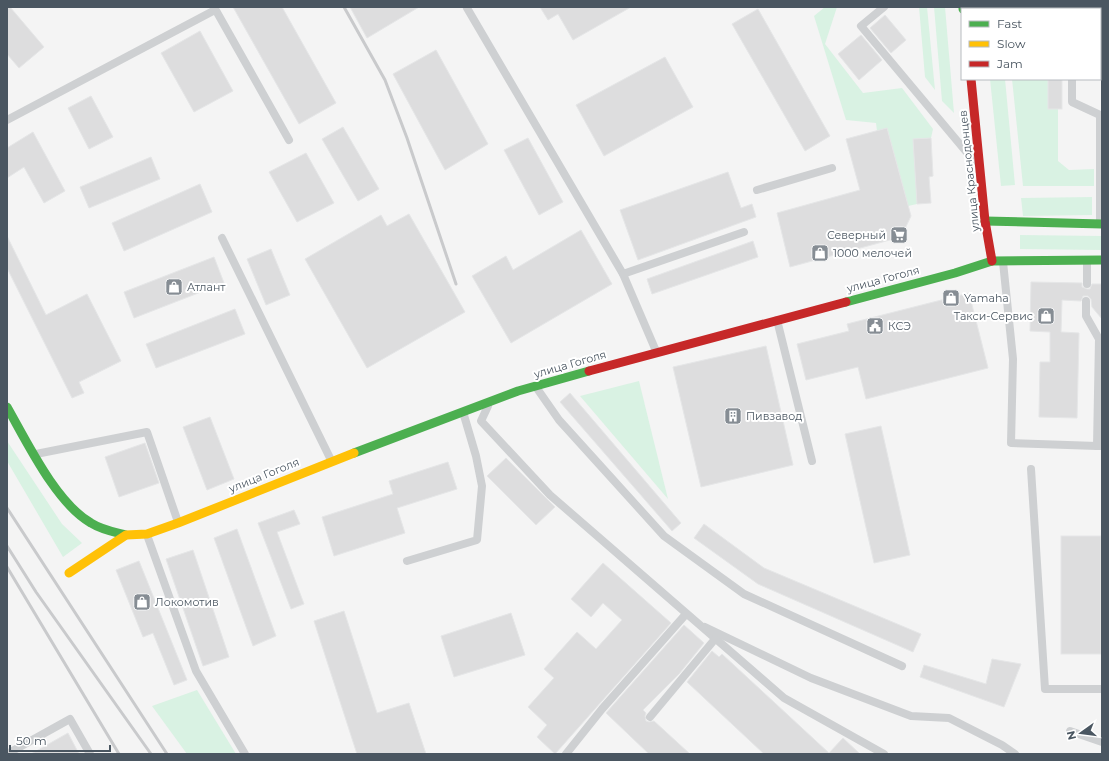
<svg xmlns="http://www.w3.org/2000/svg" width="1109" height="761" font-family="Montserrat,sans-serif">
<rect width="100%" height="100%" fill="#f4f4f4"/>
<!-- green -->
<g fill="#d9f2e3">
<path d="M825,7H837L825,44L863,93L902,88L933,129L931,138L914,139L917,204L908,206L887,128L877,131L876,123L846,120L814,16Z"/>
<path d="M919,7H927L935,90L925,77Z"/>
<path d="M934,7H945L954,113L942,101Z"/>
<path d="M990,79H1005L1015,185L1001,186Z"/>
<path d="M1012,79H1048V109H1058V161L1069,170L1094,169V186H1023Z"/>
<path d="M1092,197V215L1023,216L1021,198Z"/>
<path d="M1020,235L1102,236V250L1020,249Z"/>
<path d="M639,381L668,499L580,396Z"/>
<path d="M7,441L62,524L82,543L63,557L7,461Z"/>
<path d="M197,690L236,754H187L152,706Z"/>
</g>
<!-- building -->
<g fill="#ddddde" stroke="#e5e6e7">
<path d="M7,7H10L44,47L19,68L7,54Z"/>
<path d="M233,7H282L336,103L299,124Z"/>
<path d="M350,7H419L367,38Z"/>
<path d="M540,7H631L573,40L558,14L548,20Z"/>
<path d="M758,9L830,136L805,151L732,24Z"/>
<path d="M885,15L906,40L891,53L870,28Z"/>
<path d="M200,31L233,91L194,112L161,53Z"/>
<path d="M861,35L882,60L859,80L838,54Z"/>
<path d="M436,50L488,144L445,170L393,74Z"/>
<path d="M665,57L693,107L604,156L576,105Z"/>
<rect x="1048" y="79" width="14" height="30"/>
<path d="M91,96L113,137L89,149L68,108Z"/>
<path d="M343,127L379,189L358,201L322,139Z"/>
<path d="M887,128L911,216L901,237L790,267L777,213L860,190L846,139Z"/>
<path d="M33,132L65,191L44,203L24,167L7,178V148Z"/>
<path d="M528,138L563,202L539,215L504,150Z"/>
<path d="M931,138L933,176L929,177L931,203L917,204L913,139Z"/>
<path d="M306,153L334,203L297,222L269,172Z"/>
<path d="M151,157L160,179L89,208L80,187Z"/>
<path d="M728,172L741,208L752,204L756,217L638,260L620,210Z"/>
<path d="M200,184L212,212L124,251L112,223Z"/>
<path d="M409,214L465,312L367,368L305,259L381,215L387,226Z"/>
<path d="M581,230L612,284L511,343L472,276L506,256L513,270Z"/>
<path d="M7,236L46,315L87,294L121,361L79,382L84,393L72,398L7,268Z"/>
<path d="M753,241L758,257L652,294L647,279Z"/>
<path d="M271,249L290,295L266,305L247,259Z"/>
<path d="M214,257L224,283L134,318L124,292Z"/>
<path d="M1031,282L1082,283V287L1087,289H1090L1092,284H1102V319L1092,307L1091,299L1088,296H1083L1081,301L1062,300L1061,332L1079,333L1077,418L1039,417L1040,362H1050V332L1030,331Z"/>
<path d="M969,293L988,368L866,399L858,367L806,380L797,344L849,331L847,324Z"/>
<path d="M235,309L245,334L156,368L146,344Z"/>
<path d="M766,346L793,465L701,487L673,367Z"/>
<path d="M570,393L681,523L672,531L560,402Z"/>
<path d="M210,417L234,479L207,490L183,427Z"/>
<path d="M881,426L910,555L874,563L845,434Z"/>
<path d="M145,443L159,483L119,497L105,457Z"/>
<path d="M506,458L555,507L536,525L487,476Z"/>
<path d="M448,462L457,489L397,508L405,533L334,556L322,517L393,494L389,481Z"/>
<path d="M294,510L300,524L277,532L304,604L291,609L258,523Z"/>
<path d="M704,524L764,568L921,634L913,652L758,584L694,538Z"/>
<path d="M237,529L276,636L253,646L214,538Z"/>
<rect x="1061" y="536" width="40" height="118"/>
<path d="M193,550L229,657L203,666L166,559Z"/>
<path d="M139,561L187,680L174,685L153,633L143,637L116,570Z"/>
<path d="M603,563L671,623L555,754L537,737L547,725L528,707L554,678L544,669L577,632L596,649L622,620L603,603L591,617L571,599Z"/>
<path d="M344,611L377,713L409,703L426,754H357L314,621Z"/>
<path d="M511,613L525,655L454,677L441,636Z"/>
<path d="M684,625L704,643L679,674L643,710L646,713L645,716L646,721L649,722L654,721L690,754H649L606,713Z"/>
<path d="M712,651L719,657L722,654L829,753L843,738L860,754H764L687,682Z"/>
<path d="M992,659L1021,664L1004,707L920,677L924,665L986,684Z"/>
<path d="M68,733L79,754H31Z"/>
</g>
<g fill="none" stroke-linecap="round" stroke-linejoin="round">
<!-- lane -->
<g stroke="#ced0d2" stroke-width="8">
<path d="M214,7L289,140"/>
<path d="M884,7L861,26L974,161"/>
<path d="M1071,7V9"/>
<path d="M467,8L623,274L656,351"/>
<path d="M1072,79V102L1100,115V223"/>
<path d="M7,120L215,10"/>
<path d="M757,190L832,168"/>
<path d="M222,238L331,460"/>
<path d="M1003,262L1013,359L1011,443L1097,446"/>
<path d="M623,274L744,232"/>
<path d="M1087,284V260"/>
<path d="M1086,301V316L1099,339L1097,446H1101"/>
<path d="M777,320L812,461"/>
<path d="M536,387L559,420L664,536L744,594L902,666"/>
<path d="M488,406L481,421L550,495L784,698L884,754"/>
<path d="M36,454L147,432L178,522"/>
<path d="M1031,469L1045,689H1102"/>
<path d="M147,535L196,671L245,754"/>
<path d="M407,561L477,540L482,486L476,456L463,412"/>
<path d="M705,627L811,678L911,716L949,718L1002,745L1015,754"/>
<path d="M650,717L715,639"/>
<path d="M1070,731L1102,742"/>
<path d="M7,754L70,719L90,754"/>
<path d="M566,754L602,709L686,614"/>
</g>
<!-- fast -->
<g stroke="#4caf50" stroke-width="9">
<path d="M963,7V9"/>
<path d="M985,221L1102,224"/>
<path d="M846,302L955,273L992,261L1102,260"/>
<path d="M7,407C27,442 56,503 91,523C102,530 114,532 126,535"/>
<path d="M354,453L518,391L589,371"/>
</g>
<!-- slow -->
<path stroke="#ffc107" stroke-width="9" d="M69,573L126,535L147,534L178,523L354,453"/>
<!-- jam -->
<g stroke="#c62828" stroke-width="9">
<path d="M971,79L985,221L992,261"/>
<path d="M589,371L846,302"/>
</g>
<!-- rail -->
<g stroke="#c9cacc" stroke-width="3">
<path d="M344,7L385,80L407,138L456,284"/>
<path d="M7,508L167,754"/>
<path d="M7,546L36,592L151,754"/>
<path d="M7,567L119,754"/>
</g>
</g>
<!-- icons -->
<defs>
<symbol id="supermarket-square" viewBox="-11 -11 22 22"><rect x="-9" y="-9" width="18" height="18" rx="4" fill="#868d94" stroke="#fff"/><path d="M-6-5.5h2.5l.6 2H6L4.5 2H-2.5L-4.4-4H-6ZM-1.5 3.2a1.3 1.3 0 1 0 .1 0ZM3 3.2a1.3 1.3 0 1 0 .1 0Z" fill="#fff"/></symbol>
<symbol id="shop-square" viewBox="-11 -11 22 22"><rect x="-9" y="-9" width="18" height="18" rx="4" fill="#868d94" stroke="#fff"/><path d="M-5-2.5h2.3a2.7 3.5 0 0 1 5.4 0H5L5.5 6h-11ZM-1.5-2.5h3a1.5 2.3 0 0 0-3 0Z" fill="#fff"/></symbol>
<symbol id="civic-square" viewBox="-11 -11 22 22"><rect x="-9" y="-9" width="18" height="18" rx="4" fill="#868d94" stroke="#fff"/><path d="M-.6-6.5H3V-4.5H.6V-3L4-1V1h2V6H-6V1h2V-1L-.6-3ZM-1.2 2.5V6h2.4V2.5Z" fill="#fff"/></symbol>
<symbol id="building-square" viewBox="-11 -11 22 22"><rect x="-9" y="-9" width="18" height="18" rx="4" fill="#868d94" stroke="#fff"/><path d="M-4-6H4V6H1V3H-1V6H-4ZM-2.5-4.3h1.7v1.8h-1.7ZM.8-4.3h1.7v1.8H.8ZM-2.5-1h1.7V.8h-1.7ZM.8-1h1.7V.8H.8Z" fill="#fff"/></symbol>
</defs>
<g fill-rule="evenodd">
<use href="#supermarket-square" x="889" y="225" width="20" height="20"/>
<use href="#shop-square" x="810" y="243" width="20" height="20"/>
<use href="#shop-square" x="164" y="277" width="20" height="20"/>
<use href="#shop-square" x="941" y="288" width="20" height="20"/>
<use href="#shop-square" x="1036" y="306" width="20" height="20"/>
<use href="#civic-square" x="865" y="316" width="20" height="20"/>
<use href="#building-square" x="723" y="406" width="20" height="20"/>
<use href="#shop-square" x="132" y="592" width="20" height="20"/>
</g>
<g text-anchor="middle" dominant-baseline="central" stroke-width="4" stroke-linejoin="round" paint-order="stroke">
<!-- street labels -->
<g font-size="11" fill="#4a5661" stroke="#fff">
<text transform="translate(969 171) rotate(-96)">улица Краснодонцев</text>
<text transform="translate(883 279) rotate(-15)">улица Гоголя</text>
<text transform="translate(570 364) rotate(-16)">улица Гоголя</text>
<text transform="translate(264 475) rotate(-22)">улица Гоголя</text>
</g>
<!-- poi labels -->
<g font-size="11" fill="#4a5661" stroke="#fff" text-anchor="start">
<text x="886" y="235" text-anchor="end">Северный</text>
<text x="833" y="253">1000 мелочей</text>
<text x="187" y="287">Атлант</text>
<text x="964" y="298">Yamaha</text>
<text x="1033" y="316" text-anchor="end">Такси-Сервис</text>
<text x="888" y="326">КСЭ</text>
<text x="746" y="416">Пивзавод</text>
<text x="155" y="602">Локомотив</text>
</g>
</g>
<!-- border -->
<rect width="1109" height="761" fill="none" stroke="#4a5661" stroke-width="16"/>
<!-- legend -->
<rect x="961" y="8" width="140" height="72" fill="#ffffff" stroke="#b7bbc0"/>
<rect x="969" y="21" width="20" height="6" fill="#4caf50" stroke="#b7bbc0"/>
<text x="997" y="28" font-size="12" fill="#4a5661">Fast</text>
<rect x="969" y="41" width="20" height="6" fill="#ffc107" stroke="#b7bbc0"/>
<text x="997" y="48" font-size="12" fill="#4a5661">Slow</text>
<rect x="969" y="61" width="20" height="6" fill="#c62828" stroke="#b7bbc0"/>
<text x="997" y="68" font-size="12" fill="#4a5661">Jam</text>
<!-- north arrow -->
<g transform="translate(1081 733) rotate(256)" stroke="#ffffff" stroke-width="3" paint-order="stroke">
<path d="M0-3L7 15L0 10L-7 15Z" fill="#4a5661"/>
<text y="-6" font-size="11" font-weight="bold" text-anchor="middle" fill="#4a5661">N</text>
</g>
<!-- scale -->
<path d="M10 745v6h100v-6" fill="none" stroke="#4a5661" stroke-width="2"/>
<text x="16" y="745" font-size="12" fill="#4a5661" stroke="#ffffff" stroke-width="3" paint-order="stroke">50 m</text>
</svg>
